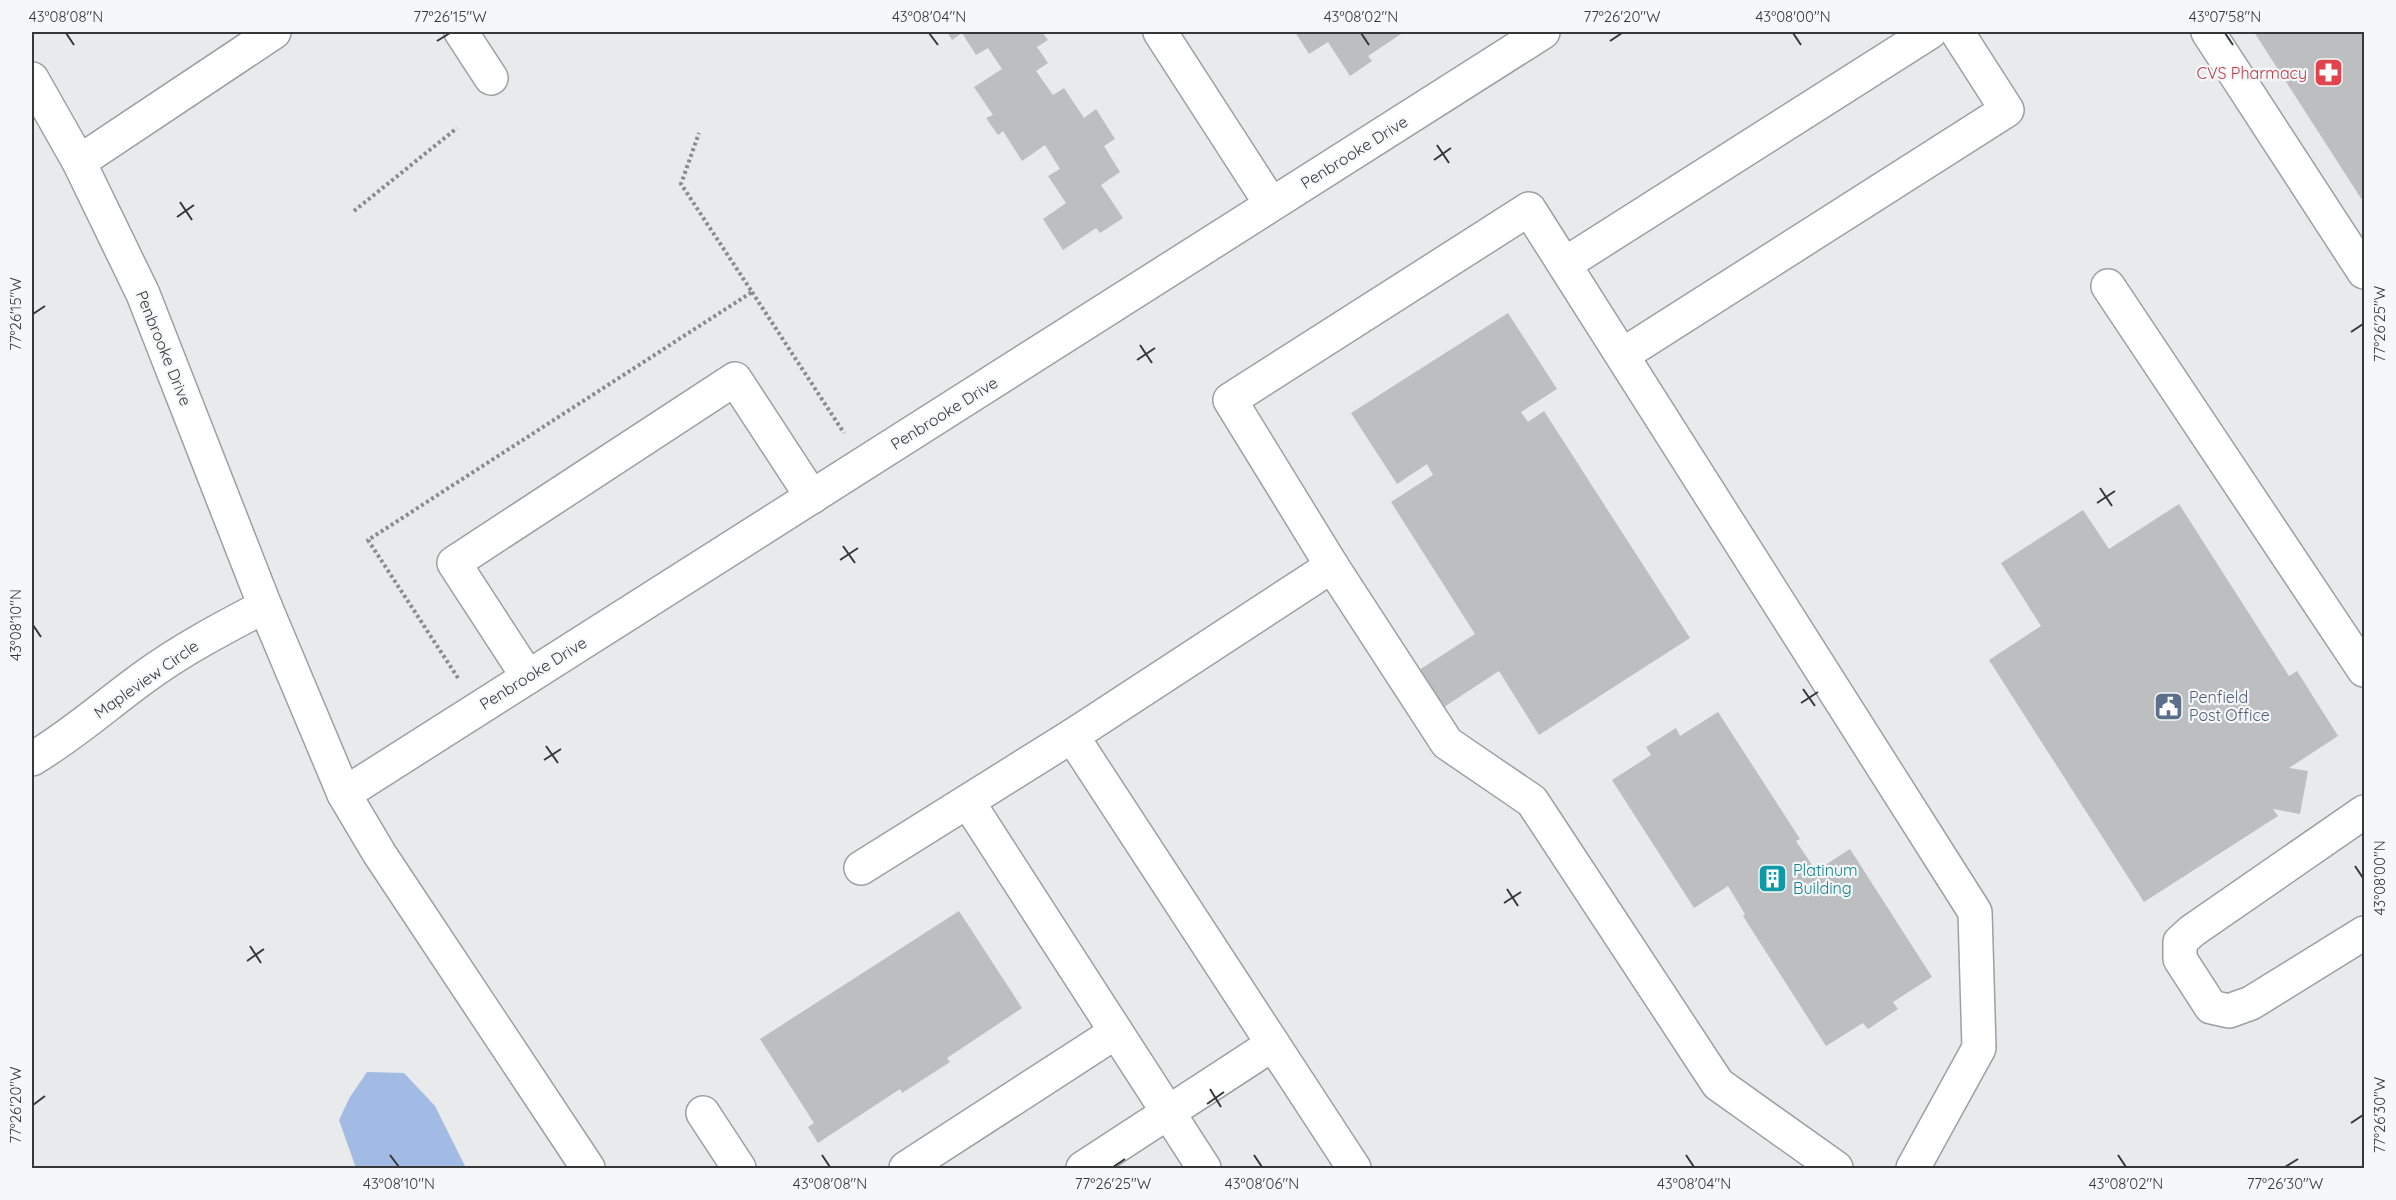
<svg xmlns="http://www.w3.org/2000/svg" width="2396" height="1200" font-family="Quicksand,sans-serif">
<rect width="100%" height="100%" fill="#e8eaec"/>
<!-- water -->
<path fill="#a1bbe4" d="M367,1072L404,1073L435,1106L466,1168H356L339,1120L350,1097Z"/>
<!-- building -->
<g fill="#bcbec0">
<path d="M947,32H1042L1048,40L1037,47L1048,63L1036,71L1053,95L1064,88L1084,118L1096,109L1115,139L1104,146L1120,172L1101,185L1123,218L1100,233L1096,228L1063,250L1043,219L1066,203L1048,176L1060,169L1045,145L1022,161L1003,131L998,135L986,118L993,115L974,87L1002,69L988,48L976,55L962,33L952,40Z"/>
<path d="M1295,32H1400L1401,34L1368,56L1372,61L1350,76L1328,42L1309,54Z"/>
<path d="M2254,32H2364V203Z"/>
<path d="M1508,313L1557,389L1521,412L1528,422L1544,411L1690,638L1539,735L1499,671L1441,709L1416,672L1475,634L1391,502L1433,475L1427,464L1397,484L1351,413Z"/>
<path d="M2179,504L2289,676L2297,671L2338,736L2289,768L2308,771L2300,814L2273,809L2278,816L2144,902L1989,660L2041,626L2001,563L2083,510L2109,549Z"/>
<path d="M1718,712L1800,839L1796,841L1816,871L1850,849L1932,977L1893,1002L1898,1009L1868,1029L1863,1023L1826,1046L1743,916L1745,914L1728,886L1694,908L1612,780L1651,755L1646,747L1676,728L1680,736Z"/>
<path d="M959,911L1022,1008L947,1058L950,1062L902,1093L900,1089L818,1143L808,1127L814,1123L760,1039Z"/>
</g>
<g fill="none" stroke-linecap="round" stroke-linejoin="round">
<defs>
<g id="minor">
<path d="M461,32L491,78"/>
<path d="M1160,32L1271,204"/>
<path d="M2208,32L2364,272"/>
<path d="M32,79L79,162L143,294L265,606L344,794L379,853L588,1168"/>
<path d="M79,162L274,32"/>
<path d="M1565,264L1930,32"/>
<path d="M2108,286L2364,670"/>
<path d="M1624,354L2007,110L1957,32"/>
<path d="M1332,566L1230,400L1529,209L1975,912L1979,1048L1913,1168"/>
<path d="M528,677L454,563L735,379L812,497"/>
<path d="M32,759C71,736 106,705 143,678C181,650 223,628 265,606"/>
<path d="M344,794L1543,32"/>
<path d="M968,802L1204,1168"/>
<path d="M2364,812L2192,931L2180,942V959L2211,1007L2229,1011L2251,1003L2364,933"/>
<path d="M861,868L1072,736"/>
<path d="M1273,1044L1354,1168"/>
<path d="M703,1113L739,1168"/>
<path d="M906,1168L1116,1032"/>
<path d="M1083,1168L1273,1044L1072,736L1332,566L1447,743L1532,801L1718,1084L1836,1168"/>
</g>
</defs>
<!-- minor casing -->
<use href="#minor" stroke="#9d9fa1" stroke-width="36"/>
<!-- path -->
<g stroke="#898b8c" stroke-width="4" stroke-dasharray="3 3" stroke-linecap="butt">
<path d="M354,211L457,128"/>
<path d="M752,292L844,433"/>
<path d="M458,678L368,540L752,292L681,184L699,133"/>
</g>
<!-- minor -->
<use href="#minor" stroke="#fff" stroke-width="33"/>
</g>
<!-- ticks -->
<path fill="none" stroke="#363738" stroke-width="2" d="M66,33L74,45M929,33L938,45M1361,33L1369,45M1793,33L1801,45M2225,33L2233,45M437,41L450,33M1610,41L1622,33M1437,145L1449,163M1434,160L1451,148M180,202L192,220M177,217L194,205M33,314L45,306M2351,332L2363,324M1140,345L1152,363M1137,360L1155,348M2100,488L2112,506M2097,503L2115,491M843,546L855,563M840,560L858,548M33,625L41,637M1803,689L1815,706M1801,703L1818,692M546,746L558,763M544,760L561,749M2355,866L2363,878M1507,889L1518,906M1504,903L1521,892M250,946L261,963M247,961L264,949M1210,1089L1221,1107M1207,1104L1224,1092M33,1105L45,1096M2351,1123L2363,1115M390,1155L399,1167M822,1155L830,1167M1254,1155L1262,1167M1686,1155L1694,1167M2118,1155L2126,1167M1113,1167L1125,1159M2285,1167L2298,1159"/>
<!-- icons -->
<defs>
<symbol id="pharmacy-square" viewBox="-11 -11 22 22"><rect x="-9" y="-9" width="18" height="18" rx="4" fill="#e0444e" stroke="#f5f7f9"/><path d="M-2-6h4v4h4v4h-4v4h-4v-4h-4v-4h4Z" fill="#fff"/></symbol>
<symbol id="civic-square" viewBox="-11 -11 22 22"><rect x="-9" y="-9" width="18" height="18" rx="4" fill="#5c6f8a" stroke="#f5f7f9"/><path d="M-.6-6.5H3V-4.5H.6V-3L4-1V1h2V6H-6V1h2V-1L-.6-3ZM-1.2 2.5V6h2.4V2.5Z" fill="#fff"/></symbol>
<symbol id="building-square" viewBox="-11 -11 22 22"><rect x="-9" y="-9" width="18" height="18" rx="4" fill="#0f9aa8" stroke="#f5f7f9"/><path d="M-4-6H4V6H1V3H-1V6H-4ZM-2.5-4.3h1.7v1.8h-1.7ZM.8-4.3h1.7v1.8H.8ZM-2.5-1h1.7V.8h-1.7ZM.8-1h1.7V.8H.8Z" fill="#fff"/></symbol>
</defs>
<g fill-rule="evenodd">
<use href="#pharmacy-square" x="2312" y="56" width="33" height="33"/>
<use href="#civic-square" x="2152" y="690" width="33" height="33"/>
<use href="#building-square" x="1756" y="862" width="33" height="33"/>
</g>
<g text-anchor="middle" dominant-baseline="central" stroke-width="4.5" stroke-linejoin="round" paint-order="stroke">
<!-- health labels -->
<g font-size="16" fill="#be3a42" stroke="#f5f7f9" text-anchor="end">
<text x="2307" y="73">CVS Pharmacy</text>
</g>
<!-- street labels -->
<g font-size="16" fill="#363738" stroke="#f5f7f9">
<text transform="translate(1354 152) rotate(-32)">Penbrooke Drive</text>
<text transform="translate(164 348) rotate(68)">Penbrooke Drive</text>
<text transform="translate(944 413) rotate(-32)">Penbrooke Drive</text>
<text transform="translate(533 673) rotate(-32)">Penbrooke Drive</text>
<text transform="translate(146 679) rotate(-35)">Mapleview Circle</text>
</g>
<!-- service labels -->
<g font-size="16" fill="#4e5e75" stroke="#f5f7f9" text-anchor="start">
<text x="2189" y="697">Penfield<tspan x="2189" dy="18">Post Office</tspan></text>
</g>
<!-- culture labels -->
<g font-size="16" fill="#0d838f" stroke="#f5f7f9" text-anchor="start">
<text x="1793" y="870">Platinum<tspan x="1793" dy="18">Building</tspan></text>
</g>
</g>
<!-- border -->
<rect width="2396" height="1200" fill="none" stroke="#f5f7f9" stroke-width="66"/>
<rect x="33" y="33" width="2330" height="1134" fill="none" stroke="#363738" stroke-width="2"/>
<g font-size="15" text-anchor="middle" fill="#363738">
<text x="66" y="22">43°08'08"N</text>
<text x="450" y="22">77°26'15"W</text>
<text x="929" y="22">43°08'04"N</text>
<text x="1361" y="22">43°08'02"N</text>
<text x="1622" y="22">77°26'20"W</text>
<text x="1793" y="22">43°08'00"N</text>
<text x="2225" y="22">43°07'58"N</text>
<text transform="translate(16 314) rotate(-90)" y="5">77°26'15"W</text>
<text transform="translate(2380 324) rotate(-90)" y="5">77°26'25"W</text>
<text transform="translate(16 625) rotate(-90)" y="5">43°08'10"N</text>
<text transform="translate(2380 878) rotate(-90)" y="5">43°08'00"N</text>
<text transform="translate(16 1105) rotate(-90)" y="5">77°26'20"W</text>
<text transform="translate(2380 1115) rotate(-90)" y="5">77°26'30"W</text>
<text x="399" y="1189">43°08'10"N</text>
<text x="830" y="1189">43°08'08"N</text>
<text x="1113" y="1189">77°26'25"W</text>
<text x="1262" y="1189">43°08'06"N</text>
<text x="1694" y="1189">43°08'04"N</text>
<text x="2126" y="1189">43°08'02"N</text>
<text x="2285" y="1189">77°26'30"W</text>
</g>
</svg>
